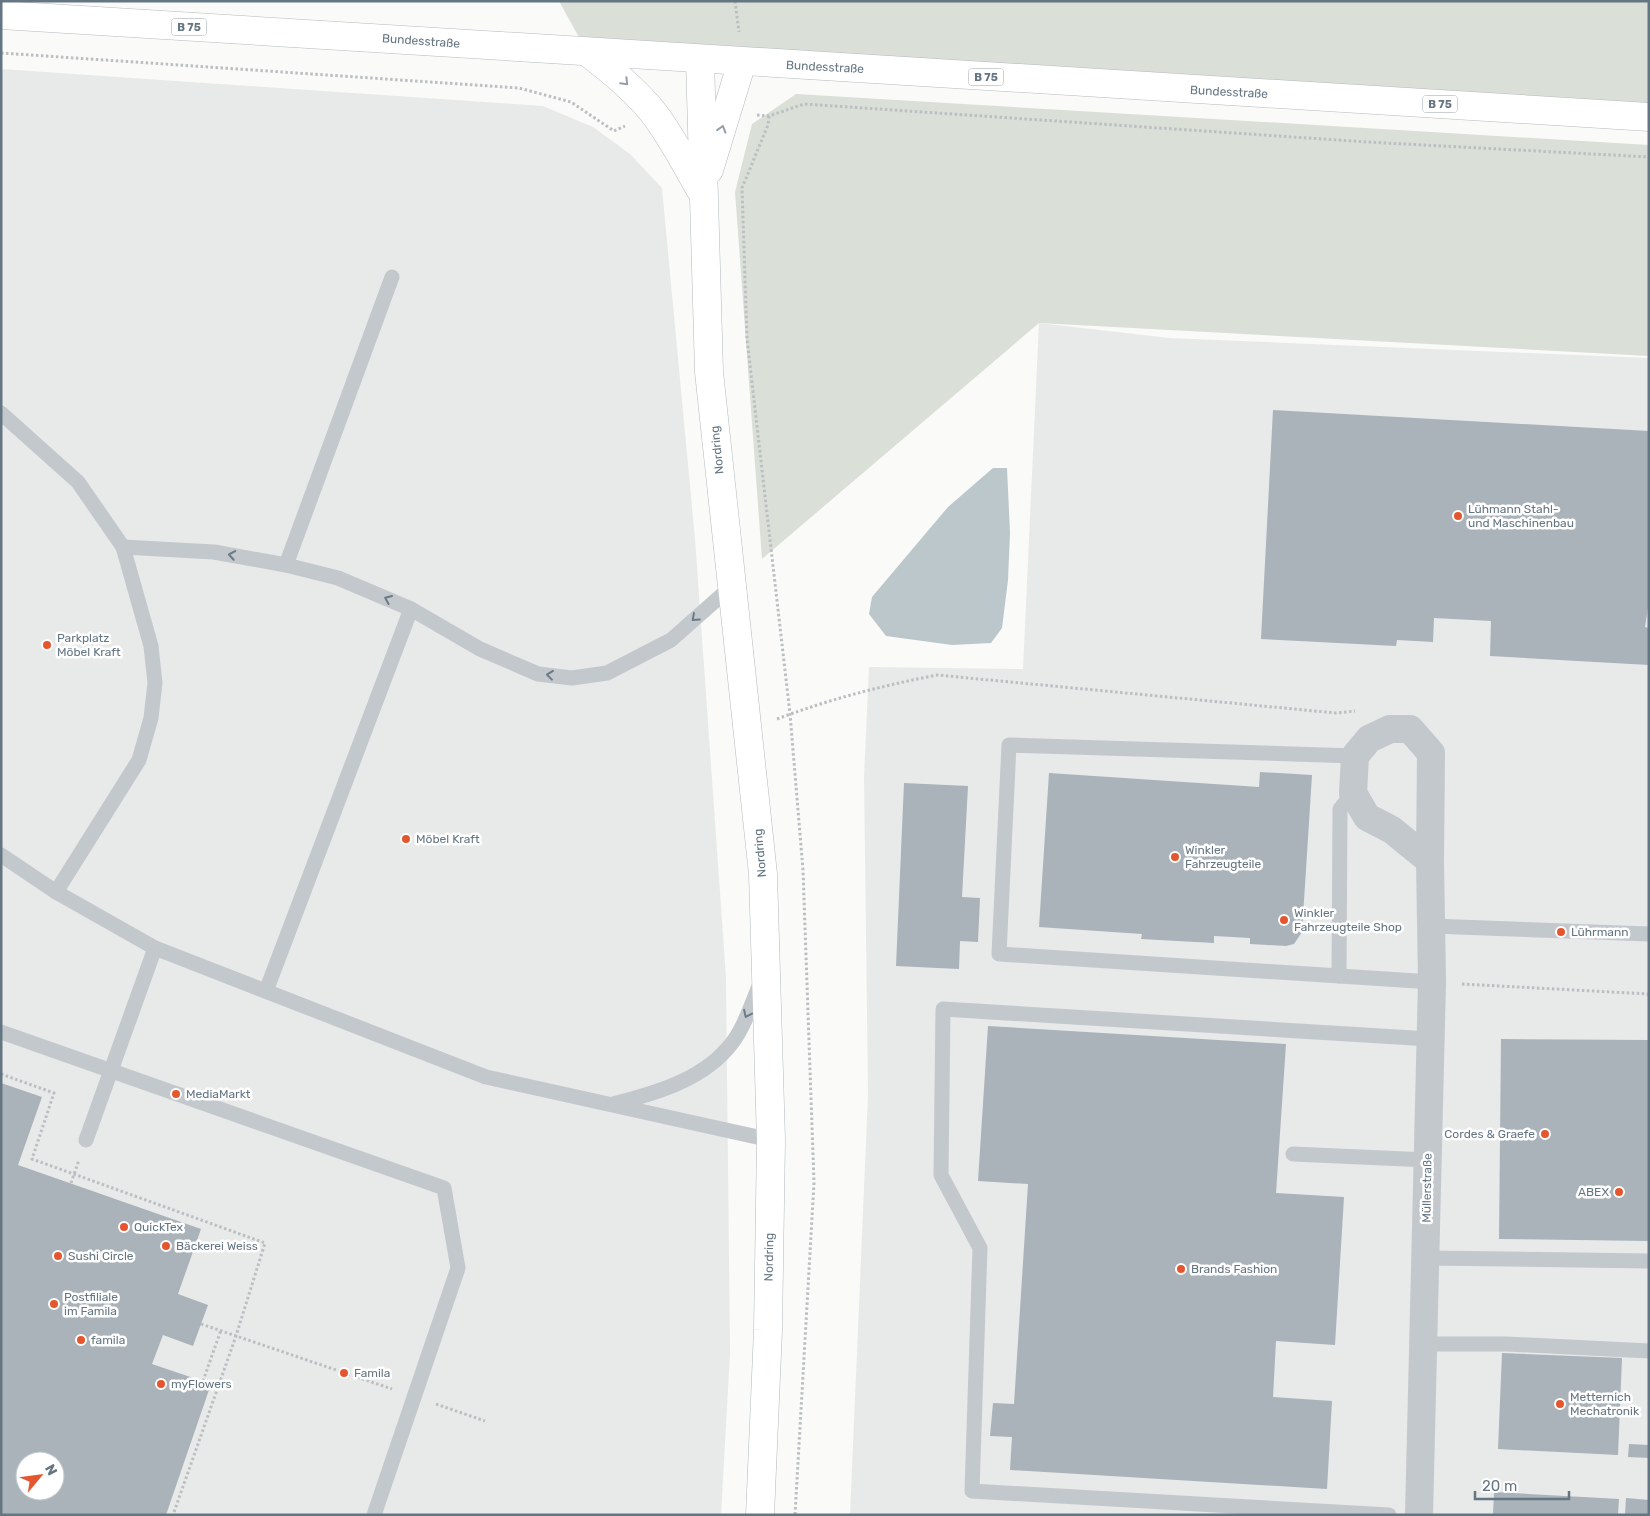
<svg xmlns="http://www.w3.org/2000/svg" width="1650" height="1516" font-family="Rubik,sans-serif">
<rect width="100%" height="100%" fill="#fafaf8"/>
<!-- built -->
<g fill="#e8e9e9" fill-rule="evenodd">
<path d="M1,69L543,106L593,127L630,154L662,188L695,539L726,977L730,1353L721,1515H1ZM25,1461H55V1491H25Z"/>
<path d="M1039,323L1169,338L1649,358V1515H850L868,1095L864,777L869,667L1023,669Z"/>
</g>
<!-- green -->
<g fill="#dadfd7">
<path d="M559,1H1649V117L587,52Z"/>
<path d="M796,94L1649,145V356L1039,323L762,559L735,192L752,124Z"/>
</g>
<!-- water -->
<path fill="#bbc7cb" d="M993,468H1007L1010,533L1008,580L1002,628L991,643L952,645L886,636L869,614L872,597L948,507Z"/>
<!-- building -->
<g fill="#aab3b9" fill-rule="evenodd">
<path d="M1273,410L1649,431V601L1645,627L1649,628V665L1490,656L1491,621L1434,618L1433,642L1397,640L1396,646L1261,639Z"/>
<path d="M1260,772L1312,775L1302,932L1294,944L1286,946L1250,944V938L1214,936V943L1141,939L1142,934L1039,927L1049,773L1259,787Z"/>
<path d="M904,783L968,786L962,897L980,898L978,942L960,941L959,969L896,966Z"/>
<path d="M988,1026L1286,1044L1276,1193L1344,1197L1335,1345L1276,1341L1273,1397L1332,1401L1327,1489L1010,1470L1012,1437L990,1436L993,1403L1014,1404L1028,1184L978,1181Z"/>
<path d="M1501,1039L1649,1040V1241L1499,1239Z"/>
<path d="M1,1083L42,1097L18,1165L201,1229L178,1294L208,1305L193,1346L163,1335L152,1364L211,1384L166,1515H1ZM25,1461H55V1491H25Z"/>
<path d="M1502,1353L1622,1358L1618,1455L1498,1449Z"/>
<path d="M1629,1444L1649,1445V1458L1628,1457Z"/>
<path d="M1494,1492L1619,1499L1618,1515H1493Z"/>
<path d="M1626,1498L1649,1500V1515H1625Z"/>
</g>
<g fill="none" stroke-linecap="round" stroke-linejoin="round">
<defs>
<g id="secondary">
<path d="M587,52C611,70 633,88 652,111C671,135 685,163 700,189"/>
<path d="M700,59L709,372L763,874L771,1140L768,1330L760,1515"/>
<path d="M709,170L742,62"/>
</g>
<path id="primary" d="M1,15L1649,117"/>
</defs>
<!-- secondary casing -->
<use href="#secondary" stroke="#b3babf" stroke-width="29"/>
<!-- primary casing -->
<use href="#primary" stroke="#b5babe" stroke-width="29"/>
<!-- path -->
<g stroke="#bbbfc2" stroke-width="3" stroke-dasharray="2.5 2.5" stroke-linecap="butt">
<path d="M735,1L739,32"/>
<path d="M1,53L519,88L571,102L614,131L625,126"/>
<path d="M757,115L769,116L804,104L1367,142L1649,157"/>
<path d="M769,116L768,125L742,188L747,339L790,714L803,870L814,1183L795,1515"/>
<path d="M777,719C830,699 881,686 937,675L1336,713L1355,711"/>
<path d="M1462,984L1649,994"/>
<path d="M1,1074L54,1093L32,1159L265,1243L236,1336L173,1515"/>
<path d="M71,1183L79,1160"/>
<path d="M201,1324L392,1389"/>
<path d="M203,1381L221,1330"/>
<path d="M436,1404L485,1421"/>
</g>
<!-- lane -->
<g stroke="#c3c8cc" stroke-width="15">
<path d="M1,413L78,482L123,547L151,646L155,683L151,718L139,760L56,892"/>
<path d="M123,547L214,552L286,565L338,578L411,609L480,649L538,674L572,678L607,673L671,640L732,586"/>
<path d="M286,565L392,277"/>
<path d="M1355,756L1009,745L999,954L1432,982"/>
<path d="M1,855L56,892L155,948L486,1077L771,1140"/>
<path d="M1431,926L1649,934"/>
<path d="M1339,976L1340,809L1353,793"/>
<path d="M266,991L411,609"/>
<path d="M1,1032L444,1188L458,1268L374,1515"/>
<path d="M613,1104C653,1094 699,1081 727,1049C743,1032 751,1005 760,984"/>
<path d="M86,1140L155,948"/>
<path d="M1293,1154L1428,1160"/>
<path d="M1426,1258L1649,1261"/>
<path d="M1423,1344H1507L1649,1351"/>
<path d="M1389,1515L972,1491L980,1248L941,1175L943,1009L1430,1039"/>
</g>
<!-- street -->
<path stroke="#c3c8cc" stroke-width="28" d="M1419,1515L1432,982L1430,861L1431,753L1410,729H1390L1369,739L1355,756L1353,793L1367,817L1392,830L1430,861"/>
<!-- secondary -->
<use href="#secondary" stroke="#fff" stroke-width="28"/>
<!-- primary -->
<use href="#primary" stroke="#fff" stroke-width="28"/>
</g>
<!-- one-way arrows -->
<defs><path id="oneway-chevron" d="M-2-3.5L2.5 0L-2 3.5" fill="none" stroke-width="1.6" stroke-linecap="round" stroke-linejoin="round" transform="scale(1.25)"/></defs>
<g stroke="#939fa8">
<use href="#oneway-chevron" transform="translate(625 82) rotate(45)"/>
<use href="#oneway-chevron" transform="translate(722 129) rotate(-73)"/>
</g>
<g stroke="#6a7a87">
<use href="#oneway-chevron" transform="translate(232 555) rotate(-170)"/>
<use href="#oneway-chevron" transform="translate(388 599) rotate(-157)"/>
<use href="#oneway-chevron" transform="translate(695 618) rotate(138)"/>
<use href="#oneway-chevron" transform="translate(550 675) rotate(-173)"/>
<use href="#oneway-chevron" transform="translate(747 1014) rotate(115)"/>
</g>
<!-- markers -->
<g fill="#e4572e" stroke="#fff" stroke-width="2">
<circle cx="1458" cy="516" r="5"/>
<circle cx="47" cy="645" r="5"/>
<circle cx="406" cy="839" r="5"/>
<circle cx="1175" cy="857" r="5"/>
<circle cx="1284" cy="920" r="5"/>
<circle cx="1561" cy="932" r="5"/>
<circle cx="176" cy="1094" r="5"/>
<circle cx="1545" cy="1134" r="5"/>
<circle cx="1619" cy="1192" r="5"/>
<circle cx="124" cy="1227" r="5"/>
<circle cx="166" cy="1246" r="5"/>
<circle cx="58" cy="1256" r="5"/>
<circle cx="1181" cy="1269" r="5"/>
<circle cx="54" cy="1304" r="5"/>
<circle cx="81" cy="1340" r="5"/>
<circle cx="344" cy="1373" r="5"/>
<circle cx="161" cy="1384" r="5"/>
<circle cx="1560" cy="1404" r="5"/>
</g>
<g text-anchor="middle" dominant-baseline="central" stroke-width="5" stroke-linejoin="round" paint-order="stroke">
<!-- shield labels -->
<g fill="#fff" stroke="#939fa8" stroke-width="1">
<rect x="171.5" y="18.5" width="35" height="17" rx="4"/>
<rect x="968.5" y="68.5" width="35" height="17" rx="4"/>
<rect x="1422.5" y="95.5" width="35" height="17" rx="4"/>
</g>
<g font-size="11" font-weight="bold" fill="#657683">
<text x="189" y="27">B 75</text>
<text x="986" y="77">B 75</text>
<text x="1440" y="104">B 75</text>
</g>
<!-- street labels -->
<g font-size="12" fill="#657683" stroke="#fff">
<text transform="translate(421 41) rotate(4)">Bundesstraße</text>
<text transform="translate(825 67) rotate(3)">Bundesstraße</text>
<text transform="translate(1229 92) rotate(3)">Bundesstraße</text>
<text transform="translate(717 450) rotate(-96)">Nordring</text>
<text transform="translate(760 853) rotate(-95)">Nordring</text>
<text transform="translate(1427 1188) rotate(-89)">Müllerstraße</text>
<text transform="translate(769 1257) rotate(-89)">Nordring</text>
</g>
<!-- poi labels -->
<g font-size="12" fill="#657683" stroke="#fff" text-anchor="start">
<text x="1468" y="509">Lühmann Stahl-<tspan x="1468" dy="14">und Maschinenbau</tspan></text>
<text x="57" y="638">Parkplatz<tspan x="57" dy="14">Möbel Kraft</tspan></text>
<text x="416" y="839">Möbel Kraft</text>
<text x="1185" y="850">Winkler<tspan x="1185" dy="14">Fahrzeugteile</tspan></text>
<text x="1294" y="913">Winkler<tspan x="1294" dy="14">Fahrzeugteile Shop</tspan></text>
<text x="1571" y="932">Lührmann</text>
<text x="186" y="1094">MediaMarkt</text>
<text x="1535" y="1134" text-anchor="end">Cordes &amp; Graefe</text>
<text x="1609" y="1192" text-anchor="end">ABEX</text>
<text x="134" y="1227">QuickTex</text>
<text x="176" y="1246">Bäckerei Weiss</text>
<text x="68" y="1256">Sushi Circle</text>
<text x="1191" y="1269">Brands Fashion</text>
<text x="64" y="1297">Postfiliale<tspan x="64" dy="14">im Famila</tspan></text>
<text x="91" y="1340">famila</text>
<text x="354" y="1373">Famila</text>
<text x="171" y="1384">myFlowers</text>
<text x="1570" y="1397">Metternich<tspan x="1570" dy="14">Mechatronik</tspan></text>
</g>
</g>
<!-- border -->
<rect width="1650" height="1516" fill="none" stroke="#657683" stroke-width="5"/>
<!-- north arrow -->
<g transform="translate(40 1476) rotate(61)"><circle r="24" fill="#ffffff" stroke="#c1c8cd"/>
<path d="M0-4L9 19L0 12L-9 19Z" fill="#e4572e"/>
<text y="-8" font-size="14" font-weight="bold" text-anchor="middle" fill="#657683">N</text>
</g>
<!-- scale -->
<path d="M1475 1491v8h94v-8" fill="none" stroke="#657683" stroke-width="2.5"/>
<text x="1482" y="1491" font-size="15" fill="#657683" stroke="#ffffff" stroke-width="4" paint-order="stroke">20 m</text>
</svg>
